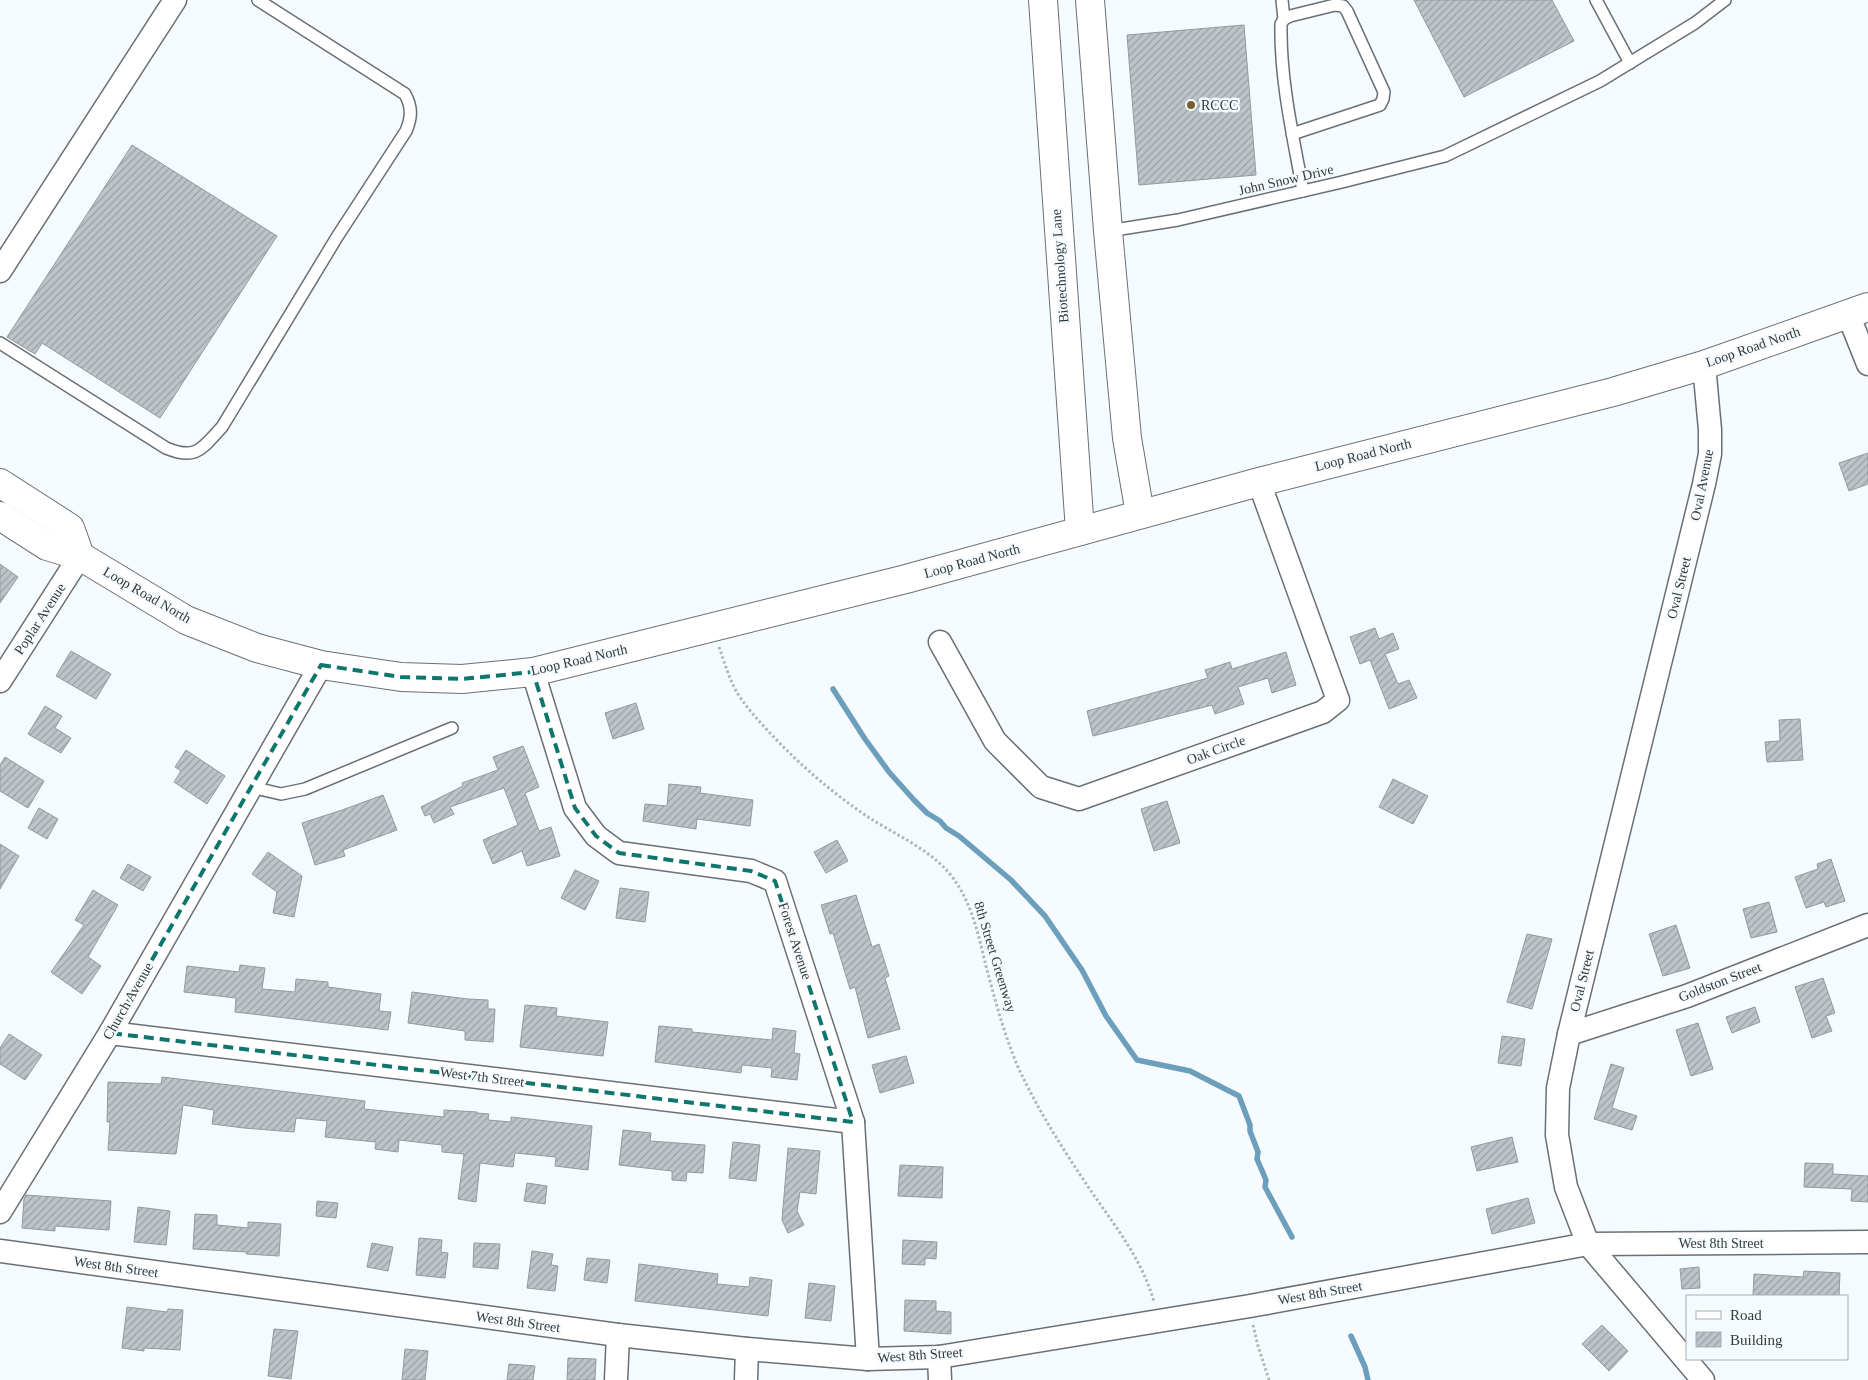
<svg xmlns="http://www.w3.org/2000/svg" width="1868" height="1380" font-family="Georgia,serif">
<defs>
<pattern id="building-hatch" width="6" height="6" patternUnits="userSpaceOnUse" patternTransform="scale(1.25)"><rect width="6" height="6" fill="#bdc5ca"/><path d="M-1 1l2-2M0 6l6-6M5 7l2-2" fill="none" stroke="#9aa1a5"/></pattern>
</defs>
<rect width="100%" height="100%" fill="#f5fbfe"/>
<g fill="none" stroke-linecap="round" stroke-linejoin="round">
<!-- stream -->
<g stroke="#6c9fbb" stroke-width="5.5">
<path d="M833,689L865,739L889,772L914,800L927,813L940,821L946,828L959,836L1011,880L1045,916L1082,970L1106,1016L1137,1060L1190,1071L1239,1096L1250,1125V1131L1258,1152L1257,1159L1266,1180L1265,1187L1292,1237"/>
<path d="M1351,1336L1365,1367L1368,1380"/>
</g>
</g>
<!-- building -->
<g fill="url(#building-hatch)" stroke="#929a9f">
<path d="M1414,0H1552L1574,41L1464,97Z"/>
<path d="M1244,25L1256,175L1139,185L1127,35Z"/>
<path d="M132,145L277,236L160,418L42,343L35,354L7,337Z"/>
<path d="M1868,453V484L1849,491L1839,463Z"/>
<path d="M0,564L18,577L0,603Z"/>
<path d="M1375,628L1379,639L1393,633L1399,649L1385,654L1398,684L1409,680L1417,698L1389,709L1370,660L1360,664L1350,637Z"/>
<path d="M71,651L111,674L96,699L56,676Z"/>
<path d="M1286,652L1296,685L1272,693L1268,678L1238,687L1244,704L1215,714L1212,705L1093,736L1087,711L1208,678L1205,670L1230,662L1232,669Z"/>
<path d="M636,703L644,729L613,739L605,713Z"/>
<path d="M45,706L62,716L55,728L71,738L61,753L28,734Z"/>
<path d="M1800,719L1803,760L1767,762L1765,742L1780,741L1779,720Z"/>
<path d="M523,746L539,787L525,793L539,831L551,827L560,856L527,866L522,851L493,864L483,840L518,825L504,788L450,807L454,814L434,823L430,814L425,816L421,807L463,786L462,783L498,770L493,757Z"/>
<path d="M186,750L225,776L207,804L174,782L181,771L175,767Z"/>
<path d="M5,757L44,781L28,808L0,791V765Z"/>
<path d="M1393,779L1428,796L1413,824L1379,807Z"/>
<path d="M669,784L701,787L700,793L753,800L750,826L697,819L696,829L643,821L645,804L667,806Z"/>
<path d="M383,795L397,830L343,850L345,856L315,865L302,823L342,810Z"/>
<path d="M1167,801L1180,843L1154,851L1141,809Z"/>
<path d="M39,808L58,819L47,839L28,828Z"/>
<path d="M837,840L848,861L826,873L814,852Z"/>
<path d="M0,844L19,856L0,889Z"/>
<path d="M268,852L302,876L294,917L273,913L277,892L252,874Z"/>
<path d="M1831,859L1845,901L1826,907L1824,902L1806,908L1795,877L1818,869L1817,864Z"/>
<path d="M128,864L151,877L143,891L120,878Z"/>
<path d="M575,870L599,881L585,910L561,898Z"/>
<path d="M620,888L649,892L645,922L616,918Z"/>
<path d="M93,890L118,905L88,957L101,966L82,994L51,972L84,925L75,920Z"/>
<path d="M856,895L872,947L879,944L889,976L885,978L900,1029L868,1038L855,987L850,989L833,933L830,934L821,905Z"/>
<path d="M1769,902L1777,932L1751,938L1743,909Z"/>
<path d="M1676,925L1690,968L1663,976L1649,934Z"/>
<path d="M1527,934L1552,939L1532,1009L1507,1002Z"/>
<path d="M240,965L265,968L262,989L295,992L296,979L328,982V987L381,994L379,1011L391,1012L388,1030L235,1012L236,998L184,992L187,966L239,972Z"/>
<path d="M1823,978L1835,1013L1826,1016L1832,1031L1812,1038L1795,987Z"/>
<path d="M412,992L468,999L488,1000V1009H495L493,1042L465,1040V1031L408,1023Z"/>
<path d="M525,1005L557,1008L556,1016L608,1022L603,1056L520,1047Z"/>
<path d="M1755,1007L1760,1022L1732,1033L1726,1017Z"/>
<path d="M1698,1023L1713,1069L1691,1076L1676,1030Z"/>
<path d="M659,1026L692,1029V1032L772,1040L773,1028L796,1031L794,1053L800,1054L797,1080L771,1077L772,1068L742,1065L741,1073L655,1062Z"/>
<path d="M9,1034L42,1055L25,1080L0,1064V1048Z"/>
<path d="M1502,1036L1525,1039L1521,1066L1498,1063Z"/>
<path d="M906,1056L914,1083L880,1093L872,1065Z"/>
<path d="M1611,1064L1624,1068L1612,1108L1637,1116L1632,1130L1594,1119Z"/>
<path d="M162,1077L365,1101L364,1109L444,1117V1110L477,1112V1113L489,1114L488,1120L511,1122V1117L592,1126L588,1170L555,1166L556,1157L515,1153L513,1167L480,1163L476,1202L458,1199L464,1154L442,1152V1145L399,1140L398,1152L375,1149L376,1142L325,1137L327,1121L296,1118L294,1132L244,1128L212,1124L214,1110L183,1105L176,1154L108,1150L110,1122H107L108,1082L161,1084Z"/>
<path d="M623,1130L651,1133L650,1141L705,1145L703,1173L687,1172L686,1181L672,1180V1171L619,1165Z"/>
<path d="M1512,1137L1518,1162L1477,1171L1471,1147Z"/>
<path d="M733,1142L760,1145L756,1181L729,1178Z"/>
<path d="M788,1148L820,1151L816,1194L800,1192L797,1211L804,1225L788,1233L782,1220Z"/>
<path d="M1805,1163L1833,1164V1174L1868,1176V1202L1851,1201L1852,1189L1804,1187Z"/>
<path d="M900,1165L943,1167L942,1198L898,1196Z"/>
<path d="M527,1183L547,1186L545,1204L524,1201Z"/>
<path d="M26,1195L111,1201L109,1230L55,1226V1231L22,1228L24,1199Z"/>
<path d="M1528,1198L1535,1223L1492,1234L1486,1209Z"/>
<path d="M317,1201L338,1203L336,1218L316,1216Z"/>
<path d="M138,1207L170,1211L166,1245L134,1242Z"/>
<path d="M195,1214L217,1215V1225L248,1228V1222L281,1224L279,1256L246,1254L247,1252L193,1249Z"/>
<path d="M419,1238L442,1240L441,1252L448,1253L445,1278L416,1275Z"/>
<path d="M903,1240L937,1242L936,1259L925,1258V1265L902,1264Z"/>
<path d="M372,1243L393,1247L388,1271L367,1267Z"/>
<path d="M474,1243L500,1244L498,1269L473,1267Z"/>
<path d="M532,1251L553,1254L551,1265L558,1266L555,1291L527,1288Z"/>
<path d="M587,1258L610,1260L607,1283L584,1280Z"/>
<path d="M639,1264L718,1274L717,1284L749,1287L750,1277L772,1280L768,1316L635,1301Z"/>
<path d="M1699,1267L1700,1288L1682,1289L1680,1269Z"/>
<path d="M1804,1271L1840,1273L1839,1296H1753L1754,1274L1803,1277Z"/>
<path d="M809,1283L835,1286L831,1321L805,1318Z"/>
<path d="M905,1300L936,1301V1311L951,1312V1334L904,1331Z"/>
<path d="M127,1307L167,1312L168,1309L183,1310L180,1350L144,1348V1351L122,1348Z"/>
<path d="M1602,1325L1628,1351L1609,1371L1582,1344Z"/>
<path d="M274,1329L298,1331L291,1379L268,1376Z"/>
<path d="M405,1349L428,1351L425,1380H402Z"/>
<path d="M568,1358L596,1359L595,1380H567Z"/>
<path d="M509,1364L535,1366L533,1380H507Z"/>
</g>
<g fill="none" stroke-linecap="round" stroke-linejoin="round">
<defs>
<g id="lane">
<path d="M1282,0L1284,19"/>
<path d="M1596,0L1630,63"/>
<path d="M1292,134L1380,105L1383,99L1384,92L1347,11L1343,6L1335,5L1290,16L1284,19L1281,24C1280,80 1293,136 1303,191"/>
<path d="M1108,231L1178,220L1342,182L1445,156L1600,81L1695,23L1725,0"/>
<path d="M0,343L166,448C197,461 202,448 222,427L337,237L406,131C412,117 412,107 405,94L258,0"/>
<path d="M251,787L281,794L305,789L452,728"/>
</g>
<g id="street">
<path d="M0,271L175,0"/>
<path d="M1848,314L1868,364"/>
<path d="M940,642L995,741L1041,787L1079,799L1323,712L1338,700L1259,482"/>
<path d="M533,672L575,808L596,836L619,853L751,871L775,881L853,1122L868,1359"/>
<path d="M0,681L80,556"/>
<path d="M110,1033L853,1122"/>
<path d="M1569,1034L1687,996L1868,925"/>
<path d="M0,1212L110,1033L321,665"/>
<path d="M0,1251L618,1335L747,1349L868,1359L939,1357L1250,1306L1588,1244L1868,1242"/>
<path d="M939,1357L940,1380"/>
<path d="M616,1380L618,1335"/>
<path d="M746,1380L747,1349"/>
<path d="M1703,1380L1588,1244L1566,1187L1557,1135L1558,1088L1569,1034L1704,484L1710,454V430L1704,365"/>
</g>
<g id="secondary">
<path d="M1043,0L1080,531"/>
<path d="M1090,0L1108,231L1127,438L1140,514"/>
<path d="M0,483L70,528L80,556"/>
<path d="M0,516L47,546L80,556L186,620L257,648L321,665L401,677L462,679L533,672L906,579L1259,482L1613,392L1704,365L1868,307"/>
</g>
</defs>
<!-- lane casing -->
<use href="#lane" stroke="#697075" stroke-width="14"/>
<!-- street casing -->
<use href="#street" stroke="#697075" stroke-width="25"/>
<!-- secondary casing -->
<use href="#secondary" stroke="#697075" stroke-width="30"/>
<!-- path -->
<g stroke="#b0b5b8" stroke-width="3" stroke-dasharray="2.5 2.5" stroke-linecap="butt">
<path d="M719,647C724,661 728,675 735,689C744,705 757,719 770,733C799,764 830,791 865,815C892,833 928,848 949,873C971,899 978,933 986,966C995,1000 1004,1034 1018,1067C1036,1106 1059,1143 1083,1179C1109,1219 1141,1255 1154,1302"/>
<path d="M1253,1325L1258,1346L1269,1380"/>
</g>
<!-- lane -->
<use href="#lane" stroke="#fff" stroke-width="11"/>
<!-- street -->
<use href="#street" stroke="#fff" stroke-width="22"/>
<!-- secondary -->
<use href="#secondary" stroke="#fff" stroke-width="28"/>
</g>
<!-- marked area -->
<path fill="none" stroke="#0f766e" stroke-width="4" stroke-dasharray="10 6" stroke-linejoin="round" d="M321,665L401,677L462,679L533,672L575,808L596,836L619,853L751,871L775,881L853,1122L110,1033Z"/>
<!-- markers -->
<circle fill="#775f2f" stroke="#f5fbfe" stroke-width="2" cx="1191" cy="105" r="5"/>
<g text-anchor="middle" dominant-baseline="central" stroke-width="5" stroke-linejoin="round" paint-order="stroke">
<!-- poi labels -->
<g font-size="14" fill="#35393b" stroke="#f5fbfe" text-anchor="start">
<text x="1201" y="105">RCCC</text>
</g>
<!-- street labels -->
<g font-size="14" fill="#35393b" stroke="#f5fbfe">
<text transform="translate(1286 180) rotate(-13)">John Snow Drive</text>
<text transform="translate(1060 266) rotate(-94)">Biotechnology Lane</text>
<text transform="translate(1753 347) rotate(-19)">Loop Road North</text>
<text transform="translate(1363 455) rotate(-14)">Loop Road North</text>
<text transform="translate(1702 485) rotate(-79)">Oval Avenue</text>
<text transform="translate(972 561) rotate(-15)">Loop Road North</text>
<text transform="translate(1679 588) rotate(-76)">Oval Street</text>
<text transform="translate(147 595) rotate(30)">Loop Road North</text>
<text transform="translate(40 619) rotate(-57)">Poplar Avenue</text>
<text transform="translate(579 660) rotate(-13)">Loop Road North</text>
<text transform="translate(1216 750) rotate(-20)">Oak Circle</text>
<text transform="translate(795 941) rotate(72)">Forest Avenue</text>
<text transform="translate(995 957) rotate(73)">8th Street Greenway</text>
<text transform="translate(1582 981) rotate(-76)">Oval Street</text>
<text transform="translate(1720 982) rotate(-21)">Goldston Street</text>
<text transform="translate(128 1001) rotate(-60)">Church Avenue</text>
<text transform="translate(482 1077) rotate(7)">West 7th Street</text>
<text x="1721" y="1243">West 8th Street</text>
<text transform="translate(116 1267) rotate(8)">West 8th Street</text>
<text transform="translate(1320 1293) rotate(-10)">West 8th Street</text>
<text transform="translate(518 1322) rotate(8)">West 8th Street</text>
<text transform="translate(920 1355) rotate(-4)">West 8th Street</text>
</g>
</g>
<!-- legend -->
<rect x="1686" y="1295" width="162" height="65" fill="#f5fbfe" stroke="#a8adb0"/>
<rect x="1696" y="1311" width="25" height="8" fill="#ffffff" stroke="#a8adb0"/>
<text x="1730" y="1320" font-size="15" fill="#35393b">Road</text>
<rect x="1696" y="1332" width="25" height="15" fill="url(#building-hatch)" stroke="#a8adb0"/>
<text x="1730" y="1345" font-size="15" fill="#35393b">Building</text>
</svg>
